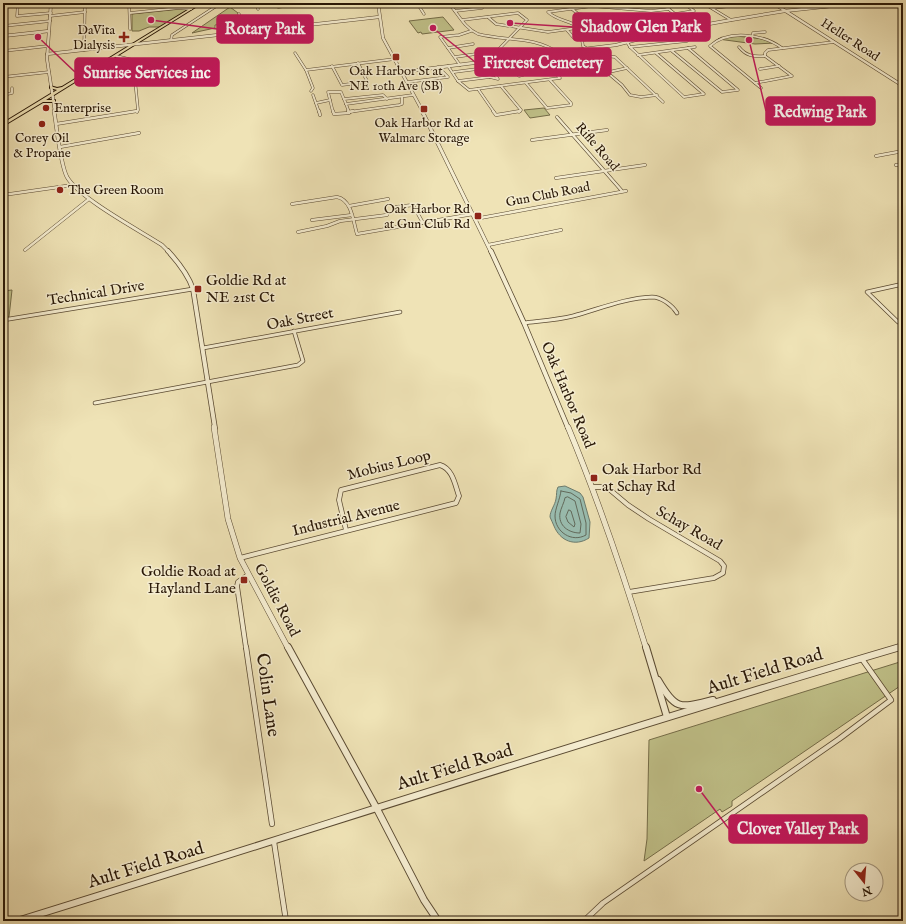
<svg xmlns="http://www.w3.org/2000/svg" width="906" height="924" font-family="'IM FELL English',serif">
<rect width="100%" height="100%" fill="#efe3b6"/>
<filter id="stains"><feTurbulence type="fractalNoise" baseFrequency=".005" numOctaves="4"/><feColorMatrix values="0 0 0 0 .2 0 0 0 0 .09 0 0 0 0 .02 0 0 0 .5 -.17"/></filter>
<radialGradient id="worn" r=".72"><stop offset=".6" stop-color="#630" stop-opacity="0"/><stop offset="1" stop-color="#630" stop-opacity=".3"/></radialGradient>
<!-- green -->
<g fill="#c0c189" stroke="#746c48">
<path d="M230,7L238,13L240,22L215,25V28L192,33Z"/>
<path d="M181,9L188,10L160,27H149L139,31H132V14Z"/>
<path d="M443,17L454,30L422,34L421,32L418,33L409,21Z"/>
<path d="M736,36L764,39L775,43L755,44L718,39Z"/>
<path d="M544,108L550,115L530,118L524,110Z"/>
<path d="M12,290L9,317H3V291Z"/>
<path d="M903,661V684L732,801V806L722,812L720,809L644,861L647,839L649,740Z"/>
</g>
<!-- water -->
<path fill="#9abeb1" stroke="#6c7b6d" d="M565,486L580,493L583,497L590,522L589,538C575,547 560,541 554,526C553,523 551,520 550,517C550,511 555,505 556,499C557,494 556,491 558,487Z"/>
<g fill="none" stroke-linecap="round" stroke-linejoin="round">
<!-- shore -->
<g stroke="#616a5c" stroke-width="1">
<path d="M561,491L571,493L580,499L586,523V535C572,543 555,532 555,516C555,509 560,499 561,491Z"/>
<path d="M568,497L575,501L581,524L580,533C569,533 558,526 560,513C561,508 564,503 565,498Z"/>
<path d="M569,510L571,511L575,524L574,527L568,522L566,517Z"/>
</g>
<defs>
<g id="minor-far4">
<path d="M18,3L17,16L51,13"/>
<path d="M129,3L130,29"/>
<path d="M256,3L258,9"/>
<path d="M277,3L278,7L312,3"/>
<path d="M417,3L424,14"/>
<path d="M452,3L451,6C460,17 465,28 478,34C504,41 536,36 558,53"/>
<path d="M502,3L505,5L528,3"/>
<path d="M661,3L675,14L694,11L684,3"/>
<path d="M703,3L731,20"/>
<path d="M835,3L839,5"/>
<path d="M378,4L389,3"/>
<path d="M571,8L578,14L653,21L671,31"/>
<path d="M713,8L739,5L740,3"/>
<path d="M455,11L482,8"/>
<path d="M130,13L178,8L191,9"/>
<path d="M239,14L245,32"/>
<path d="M50,16L85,12"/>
<path d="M488,17L496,24L548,32L613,23L617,18"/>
<path d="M3,26L50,21"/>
<path d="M580,28C570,20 557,21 548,12L592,6L651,11L669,9"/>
<path d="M567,30L573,37L582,40L583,46L597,55L615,57L663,102"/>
<path d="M752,37L753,33L765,32"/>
<path d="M171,40L172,35L221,3"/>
<path d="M582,40L611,37L660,25"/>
<path d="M627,42L630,47L684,97L704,94L656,53"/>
<path d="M630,47L687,41"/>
<path d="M739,47C746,56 754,57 765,56"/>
<path d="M448,48L473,44"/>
<path d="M84,50L85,3"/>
<path d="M499,50L521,51"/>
<path d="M3,51L48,46"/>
<path d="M672,51L722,92L738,90L688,48"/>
<path d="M295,53L306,70L313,88L311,91"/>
<path d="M638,55L695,47"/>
<path d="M116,56L133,60L138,110L137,112"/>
<path d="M455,57L497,51L527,20L518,13L462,20"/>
<path d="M545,61L517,64L511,62L507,63L519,76L523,75V73L552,69"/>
<path d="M460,65L440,37L459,35L471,31"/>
<path d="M485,65H488L492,70L488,71L483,66Z"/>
<path d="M332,66L342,85L366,82L367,81L358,63"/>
<path d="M448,66L458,81L469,90L560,78L538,55"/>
<path d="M627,68L609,72V74L622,85L630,95L641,97L657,95"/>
<path d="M760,69L779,66"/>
<path d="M306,70L395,59"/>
<path d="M454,72L485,68"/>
<path d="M491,73H494L498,79L490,77L489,74Z"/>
<path d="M3,77L49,72"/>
<path d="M458,81L490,77"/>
<path d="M408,82L448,77L438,67"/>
<path d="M526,83L547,108L571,105V103L550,80"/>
<path d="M755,83L792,76L765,56V53L768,50L834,42"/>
<path d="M501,86L521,110L519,112"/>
<path d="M761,88L710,46C728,29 763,34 782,48"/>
<path d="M478,89L494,112"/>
<path d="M3,95L12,93V88"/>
<path d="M313,95L319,112"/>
<path d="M344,99L383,95L387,99"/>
<path d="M316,103L330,100"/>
<path d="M346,104L349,112"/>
<path d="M346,104L413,95"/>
<path d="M333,112L328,92H341L346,104"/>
<path d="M349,112L399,105L402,104V97"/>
</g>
<g id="minor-far3">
<path d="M319,111L320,115"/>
<path d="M333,111L334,114L349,113L348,111"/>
<path d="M493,111L496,115L520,111"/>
<path d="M349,112L353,111"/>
<path d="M557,117L622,191"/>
<path d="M56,124L137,111"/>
<path d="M532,140L607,130"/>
<path d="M60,147L139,133"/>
<path d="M876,156L903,151"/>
<path d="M896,165L903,164"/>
<path d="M556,178L645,165"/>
<path d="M3,195L73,185"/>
<path d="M292,204L337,197C352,200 353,221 357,234L473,214"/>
<path d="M349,206L388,199"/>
<path d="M396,207L413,205L423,223"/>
<path d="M475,219L626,191"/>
<path d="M312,220L352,215"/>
<path d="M298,232L327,226L340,221L387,215"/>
<path d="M488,245L561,230"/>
<path d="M25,250L89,199"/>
</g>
<g id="minor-far2">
<path d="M3,320L193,289"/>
<path d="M898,322L867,292L903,284"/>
<path d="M524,323C540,321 557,320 573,316C599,309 625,298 652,297C661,297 672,305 677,313"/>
<path d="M203,348L400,312"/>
<path d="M95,403L298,365L303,361L294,331"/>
</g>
<g id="minor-far1">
<path d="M593,487H604L609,489L628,505L649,519L720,561L724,566L723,573L714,578L629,592"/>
<path d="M240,558L456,503L459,496C455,485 453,469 440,465L341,490L339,500L346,530"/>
<path d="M246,648L237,586L238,582L248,575"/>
</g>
<g id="minor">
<path d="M246,647L272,824"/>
<path d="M274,842L286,921"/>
<path d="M584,921L603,903L839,739L891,700L862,659"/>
</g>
<g id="tertiary-far4">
<path d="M51,3L47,59L55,112"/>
<path d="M378,3L383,38L423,112"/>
<path d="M773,3L903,86"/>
<path d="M3,36L49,31"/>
<path d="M47,54L379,17"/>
<path d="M402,72L616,45L675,30L731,20L785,11L860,3"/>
</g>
<g id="tertiary-far3">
<path d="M54,111C57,128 60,164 67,177C80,199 139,230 162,245L169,252"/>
<path d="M422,111L491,252"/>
</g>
<g id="tertiary-far2">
<path d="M168,251C178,262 188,274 193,289L215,428"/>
<path d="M491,251L524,323L568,428"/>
</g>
<g id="tertiary-far1">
<path d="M214,427L228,519L240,558L288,648"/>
<path d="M568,427C598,499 623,573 646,648"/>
<path d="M896,648L903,646"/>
</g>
<g id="tertiary">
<path d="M288,647L377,809L424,900L438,921"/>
<path d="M646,647L667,717"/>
<path d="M658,680C676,711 680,708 713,700"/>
<path d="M17,921C311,830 604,734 900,647"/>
</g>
<path id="primary" d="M199,3H202L46,100H55V102H43L3,126V123L57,90L50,88V86L57,88L62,87Z"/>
</defs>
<!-- minor-far4 casing -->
<use href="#minor-far4" stroke="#5a4a32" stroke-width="3"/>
<!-- minor-far3 casing -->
<use href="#minor-far3" stroke="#5a4a32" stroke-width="3.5"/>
<!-- minor-far2 casing -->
<use href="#minor-far2" stroke="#5a4a32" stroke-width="4.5"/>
<!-- minor-far1 casing -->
<use href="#minor-far1" stroke="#5a4a32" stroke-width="5.5"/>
<!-- minor casing -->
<use href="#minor" stroke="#5a4a32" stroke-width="6"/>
<!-- tertiary-far4 casing -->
<use href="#tertiary-far4" stroke="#5a4a32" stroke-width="3.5"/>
<!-- tertiary-far3 casing -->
<use href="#tertiary-far3" stroke="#5a4a32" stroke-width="4"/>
<!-- tertiary-far2 casing -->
<use href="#tertiary-far2" stroke="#5a4a32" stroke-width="5.5"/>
<!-- tertiary-far1 casing -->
<use href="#tertiary-far1" stroke="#5a4a32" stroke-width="6"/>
<!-- tertiary casing -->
<use href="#tertiary" stroke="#5a4a32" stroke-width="8"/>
<!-- primary casing -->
<use href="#primary" stroke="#281706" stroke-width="2"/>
<!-- minor-far4 -->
<use href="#minor-far4" stroke="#f5edd0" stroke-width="2"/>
<!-- minor-far3 -->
<use href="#minor-far3" stroke="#f5edd0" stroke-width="2.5"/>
<!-- minor-far2 -->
<use href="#minor-far2" stroke="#f5edd0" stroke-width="3"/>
<!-- minor-far1 -->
<use href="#minor-far1" stroke="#f5edd0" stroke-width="4"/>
<!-- minor -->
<use href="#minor" stroke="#f5edd0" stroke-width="4.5"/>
<!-- tertiary-far4 -->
<use href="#tertiary-far4" stroke="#f5edd0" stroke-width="2.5"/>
<!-- tertiary-far3 -->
<use href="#tertiary-far3" stroke="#f5edd0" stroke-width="3"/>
<!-- tertiary-far2 -->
<use href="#tertiary-far2" stroke="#f5edd0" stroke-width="4"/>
<!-- tertiary-far1 -->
<use href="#tertiary-far1" stroke="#f5edd0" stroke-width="5"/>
<!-- tertiary -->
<use href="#tertiary" stroke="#f5edd0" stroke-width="6"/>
<!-- primary -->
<use href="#primary" fill="#efe3b6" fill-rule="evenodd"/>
</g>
<!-- markers -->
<g fill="#8f2418" stroke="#f5edd0" stroke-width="1.5">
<path d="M122 31h4v4h4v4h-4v4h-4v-4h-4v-4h4z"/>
<rect x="392" y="53" width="8" height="8" rx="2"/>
<circle cx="46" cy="108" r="4"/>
<rect x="420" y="105" width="8" height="8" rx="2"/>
<circle cx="42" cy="124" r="4"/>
<circle cx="60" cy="190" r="4"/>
<rect x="474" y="212" width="8" height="8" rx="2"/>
<rect x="194" y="285" width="8" height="8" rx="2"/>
<rect x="590" y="474" width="8" height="8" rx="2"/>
<rect x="240" y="576" width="8" height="8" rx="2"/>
</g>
<g text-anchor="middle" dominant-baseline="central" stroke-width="3" stroke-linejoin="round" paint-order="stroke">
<!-- far-poi labels -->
<g font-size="13" fill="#281706" stroke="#f5edd0">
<text x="115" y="30" text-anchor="end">DaVita<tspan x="115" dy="15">Dialysis</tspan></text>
<text x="396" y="71">Oak Harbor St at<tspan x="396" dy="15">NE 10th Ave (SB)</tspan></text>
<text x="54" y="108" text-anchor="start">Enterprise</text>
<text x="424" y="123">Oak Harbor Rd at<tspan x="424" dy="15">Walmarc Storage</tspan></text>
<text x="42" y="138">Corey Oil<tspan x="42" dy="15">&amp; Propane</tspan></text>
<text x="68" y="190" text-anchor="start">The Green Room</text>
<text x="470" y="209" text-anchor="end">Oak Harbor Rd<tspan x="470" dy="15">at Gun Club Rd</tspan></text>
</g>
<!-- far-street labels -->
<g font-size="13" fill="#281706" stroke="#f5edd0">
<text transform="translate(850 40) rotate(33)">Heller Road</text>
<text transform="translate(597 147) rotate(49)">Rifle Road</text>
<text transform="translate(548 195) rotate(-11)">Gun Club Road</text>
</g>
<!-- poi labels -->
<g font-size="15" fill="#281706" stroke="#f5edd0" text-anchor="start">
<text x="206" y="280">Goldie Rd at<tspan x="206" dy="17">NE 21st Ct</tspan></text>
<text x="602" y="469">Oak Harbor Rd<tspan x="602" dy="17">at Schay Rd</tspan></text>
<text x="236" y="571" text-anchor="end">Goldie Road at<tspan x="236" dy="17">Hayland Lane</tspan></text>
</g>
<!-- street labels -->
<g font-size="15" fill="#281706" stroke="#f5edd0">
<text transform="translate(96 293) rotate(-9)">Technical Drive</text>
<text transform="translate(300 319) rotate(-11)">Oak Street</text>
<text transform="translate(568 395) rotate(67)">Oak Harbor Road</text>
<text transform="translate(389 465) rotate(-14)">Mobius Loop</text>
<text transform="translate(346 518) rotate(-14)">Industrial Avenue</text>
<text transform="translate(689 528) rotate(30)">Schay Road</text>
<text transform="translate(277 600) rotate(62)">Goldie Road</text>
</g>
<!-- near-street labels -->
<g font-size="18" fill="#281706" stroke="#f5edd0">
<text transform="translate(765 672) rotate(-17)">Ault Field Road</text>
<text transform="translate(267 695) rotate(82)">Colin Lane</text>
<text transform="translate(455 768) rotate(-17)">Ault Field Road</text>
<text transform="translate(146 866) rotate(-17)">Ault Field Road</text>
</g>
</g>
<!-- callouts -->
<path fill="none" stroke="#c2185b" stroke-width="1.5" d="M510 23L573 27M151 20L217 29M433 28L475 62M38 37L75 72M749 40L766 111M699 789L729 829"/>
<g fill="#c2185b" stroke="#f5edd0" stroke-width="1.5">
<circle cx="510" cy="23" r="4"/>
<circle cx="151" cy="20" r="4"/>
<circle cx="433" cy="28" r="4"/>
<circle cx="38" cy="37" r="4"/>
<circle cx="749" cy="40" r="4"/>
<circle cx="699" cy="789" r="4"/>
</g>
<g fill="#c2185b" stroke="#c2185b" stroke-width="1.5">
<rect x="573" y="13" width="137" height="28" rx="4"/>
<rect x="217" y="15" width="96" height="28" rx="4"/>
<rect x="475" y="48" width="136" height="28" rx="4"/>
<rect x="75" y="58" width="144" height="28" rx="4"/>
<rect x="766" y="97" width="109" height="28" rx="4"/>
<rect x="729" y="815" width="138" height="28" rx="4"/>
</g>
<g font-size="16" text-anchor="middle" font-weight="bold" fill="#fff">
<text x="641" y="32">Shadow Glen Park</text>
<text x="265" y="34">Rotary Park</text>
<text x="543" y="68">Fircrest Cemetery</text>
<text x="147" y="78">Sunrise Services inc</text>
<text x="820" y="117">Redwing Park</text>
<text x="798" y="834">Clover Valley Park</text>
</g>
<!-- margin -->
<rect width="906" height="924" fill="none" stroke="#efe3b6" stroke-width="16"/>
<rect x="4" y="4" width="898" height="916" fill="none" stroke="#281706" stroke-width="2"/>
<rect x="8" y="8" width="890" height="908" fill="none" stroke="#281706"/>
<!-- north arrow -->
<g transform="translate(864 882) rotate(163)"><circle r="19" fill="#f5edd0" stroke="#a3977f"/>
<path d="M0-3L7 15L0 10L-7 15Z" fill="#8f2418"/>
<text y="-6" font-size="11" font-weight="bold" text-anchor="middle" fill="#281706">N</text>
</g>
<rect width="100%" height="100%" filter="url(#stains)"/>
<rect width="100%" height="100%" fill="url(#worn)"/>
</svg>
